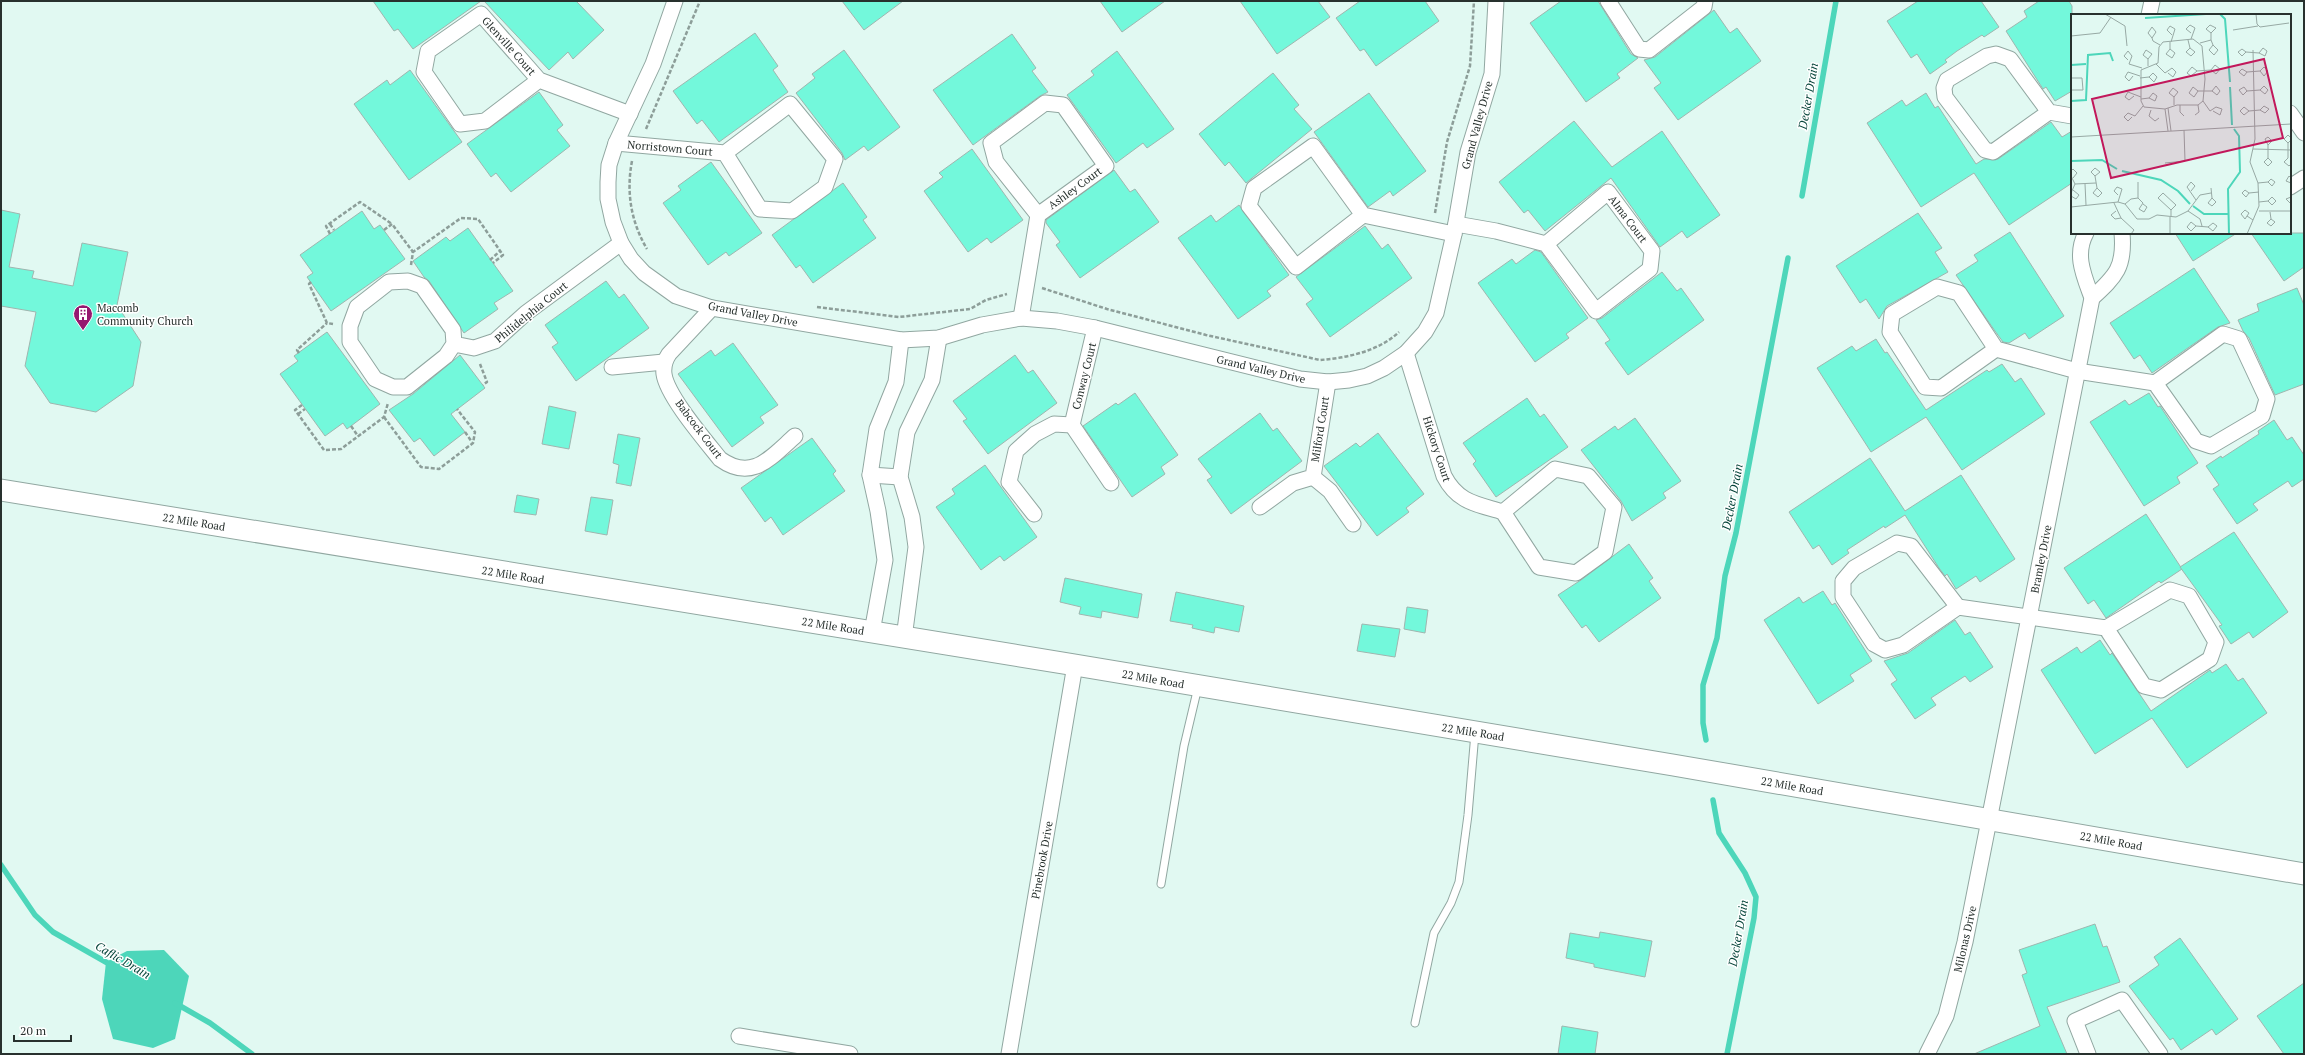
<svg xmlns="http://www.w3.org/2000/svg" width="2305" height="1055" font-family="'PT Serif',serif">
<rect width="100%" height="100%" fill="#e1f9f2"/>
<!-- water -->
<path fill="#4dd6ba" d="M164,950L189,976L175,1039L153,1048L113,1039L102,999L106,962L127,951Z"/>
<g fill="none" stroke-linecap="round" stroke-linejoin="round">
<!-- stream -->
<g stroke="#4dd6ba" stroke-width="5.5">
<path d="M1802,196L1836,1"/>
<path d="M1706,740L1703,723V685L1717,638L1725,576L1736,533L1788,258"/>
<path d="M1713,800L1719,833L1745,873L1756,897L1754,918L1727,1054"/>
<path d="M1,865L35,915L53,932L111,965"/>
<path d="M175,1003L210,1023L252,1054"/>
</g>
</g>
<!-- building -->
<g fill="#73f8db" stroke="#9fb6af">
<path d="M373,1H481L413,49L398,29L394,31Z"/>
<path d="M484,1H576L604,30L573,59L568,52L549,70Z"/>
<path d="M842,1H903L864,30Z"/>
<path d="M1100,1H1165L1122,32Z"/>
<path d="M1240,1H1318L1330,17L1277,54Z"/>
<path d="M1360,1H1425L1439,21L1376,66L1364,49L1360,51L1336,18Z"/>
<path d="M1561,1H1598L1631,54L1638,58L1617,74L1620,78L1586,102L1530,23Z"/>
<path d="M1918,1H1981L1999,27L1984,37L1982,35L1957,51L1945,60L1947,62L1930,74L1917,54L1911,58L1887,21Z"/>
<path d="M2039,1H2069L2072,6V91L2055,101L2046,87L2043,89L2006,31L2027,17L2024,11Z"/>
<path d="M1714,10L1730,33L1737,28L1761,61L1678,120L1654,88L1661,83L1644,60L1655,57Z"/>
<path d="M755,33L778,66L773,70L788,92L719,142L702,120L697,124L673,91Z"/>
<path d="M1012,34L1036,68L1032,71L1048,92L1040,96L973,145L933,90Z"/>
<path d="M844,50L900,127L868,151L864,146L845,160L842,153L796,93L815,78L812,74Z"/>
<path d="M1117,51L1174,129L1147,148L1143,143L1116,163L1067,95L1094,75L1091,71Z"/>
<path d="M410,70L462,142L409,180L354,104L387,80L390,85Z"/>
<path d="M1273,73L1299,105L1294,109L1312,129L1246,183L1229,162L1225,166L1199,134Z"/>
<path d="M539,92L563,125L557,130L570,146L511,192L496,173L491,177L467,144Z"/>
<path d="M1369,93L1426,171L1393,196L1390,191L1368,207L1314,132Z"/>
<path d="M1926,93L1935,108L1938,106L1976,164L1984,159H1998L2051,122L2062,137L2072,131V183L2009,225L1974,173L1921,207L1867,123L1902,100L1906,106Z"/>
<path d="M1574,121L1612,167L1662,131L1720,215L1687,238L1682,231L1660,247L1611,178L1545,231L1528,210L1524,213L1499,182Z"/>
<path d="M972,149L1023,220L991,243L987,238L968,252L924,191L943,177L939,173Z"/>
<path d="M711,162L762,233L729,256L726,252L708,265L663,203L681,190L678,186Z"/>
<path d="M1114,170L1130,192L1135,189L1159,222L1080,278L1056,245L1060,242L1046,223V220Z"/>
<path d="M843,183L867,217L863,220L876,238L813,283L800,265L796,268L772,235Z"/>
<path d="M1239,205L1289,275L1267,291L1271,296L1238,319L1178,238L1211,215L1216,222Z"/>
<path d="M1,210L20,214L9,267L34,271L32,278L73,286L82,243L128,252L117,305L141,342L133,386L96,412L50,403L25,366L36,312L1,306Z"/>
<path d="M362,211L374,229L380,225L405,259L331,311L307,277L313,273L300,255Z"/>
<path d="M1918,213L1942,248L1935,252L1948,272L1887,306L1879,319L1866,299L1860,303L1836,266Z"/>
<path d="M1365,226L1382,249L1388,244L1412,278L1330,337L1306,304L1313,299L1296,277Z"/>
<path d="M468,228L513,291L494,303L498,309L464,333L429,281L424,277L413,261L446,237L450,241Z"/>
<path d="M2010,232L2064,316L2029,339L2025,333L2009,343L2003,342L1995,331L1956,275L1978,261L1974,255Z"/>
<path d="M2175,233H2237L2193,261Z"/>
<path d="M2251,233H2304V267L2284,281Z"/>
<path d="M1535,250L1541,252L1588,318L1566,334L1569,338L1535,362L1478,283L1512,259L1516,264Z"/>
<path d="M2194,268L2230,323L2218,327L2152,373L2140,355L2134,359L2110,323Z"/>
<path d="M1662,272L1677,291L1681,288L1704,320L1628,375L1605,343L1610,340L1596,320L1602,318Z"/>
<path d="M606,281L619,298L624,294L649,328L576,381L552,347L558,343L545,325Z"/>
<path d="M2297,288L2304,305V384L2275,395L2249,338L2243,331L2238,320L2259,311L2257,304Z"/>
<path d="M327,332L380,404L347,429L343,423L325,436L280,374L298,361L294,356Z"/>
<path d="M1876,339L1885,353L1887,352L1926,410L1987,370L1989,372L2002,364L2015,382L2021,378L2045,414L1962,470L1926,417L1871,452L1817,368L1852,346L1856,351Z"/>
<path d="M733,343L778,405L760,417L764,423L732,447L678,374L711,350L715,356Z"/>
<path d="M460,355L485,388L451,414L465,432L434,456L420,438L414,442L389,410L413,394Z"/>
<path d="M1015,355L1028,373L1033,370L1057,403L988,454L963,421L967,419L953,401Z"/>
<path d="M1135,393L1178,455L1161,467L1165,474L1132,497L1083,426L1116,403L1118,405Z"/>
<path d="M2149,393L2158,407L2160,406L2198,463L2177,477L2180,483L2144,506L2090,422L2125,400L2129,405Z"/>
<path d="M1527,398L1540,417L1544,414L1568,447L1496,497L1473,464L1476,461L1463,443Z"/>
<path d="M549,406L576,412L569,449L542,444Z"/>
<path d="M1260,413L1273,431L1277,428L1302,461L1231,514L1207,480L1212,477L1198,459Z"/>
<path d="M1635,418L1681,481L1663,493L1666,498L1632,521L1621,501L1581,450L1615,426L1618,430Z"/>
<path d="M2274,420L2287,440L2292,437L2304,455V479L2292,487L2288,481L2253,504L2258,510L2237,524L2213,489L2219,485L2206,466L2221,456L2222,458L2259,434L2258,431Z"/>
<path d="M1378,433L1424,494L1406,508L1409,512L1377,536L1324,466L1356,443L1360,447Z"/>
<path d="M618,434L640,438L631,486L616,483L619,465L613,463Z"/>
<path d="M812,438L836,471L833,474L845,491L783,535L771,517L765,522L741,488Z"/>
<path d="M1870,458L1905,511L1961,475L2015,559L1980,582L1976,576L1956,589L1947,574L1945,576L1939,568L1905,515L1885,528L1884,526L1847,550L1849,553L1832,565L1819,545L1813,549L1789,512Z"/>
<path d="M985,465L1037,537L1004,561L1000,556L981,570L936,507L955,494L952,489Z"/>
<path d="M517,495L539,499L536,515L514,512Z"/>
<path d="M591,497L613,500L607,535L585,531Z"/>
<path d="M2146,514L2182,569L2161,583L2159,581L2106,618L2094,600L2088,604L2064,568Z"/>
<path d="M2234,532L2288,612L2253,638L2249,632L2231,644L2219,626L2222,625L2180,567Z"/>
<path d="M1629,544L1653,578L1649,581L1661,598L1599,642L1586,625L1582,628L1558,595L1581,580Z"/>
<path d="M1065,578L1142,594L1138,618L1102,611L1101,618L1079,614L1081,607L1060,602Z"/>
<path d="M1823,591L1832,605L1835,603L1872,661L1850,675L1854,681L1818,704L1764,620L1799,597L1803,603Z"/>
<path d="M1176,592L1244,606L1239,632L1215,627L1214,633L1192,628L1193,625L1170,621Z"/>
<path d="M1407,607L1428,610L1425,633L1404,629Z"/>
<path d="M1955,620L1965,635L1970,632L1993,667L1970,682L1965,676L1931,698L1936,705L1915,719L1891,684L1897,680L1884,661L1908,653Z"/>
<path d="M1362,624L1400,629L1395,657L1357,651Z"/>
<path d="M2100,640L2110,655L2112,653L2151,711L2210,670L2212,673L2226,664L2238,681L2243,678L2267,713L2187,768L2152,718L2095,754L2041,670L2077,647L2081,653Z"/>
<path d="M2095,924L2103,947L2107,946L2120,982L2047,1007L2067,1054H1974L2040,1026L2022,975L2027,973L2019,950Z"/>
<path d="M1600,932L1652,941L1645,977L1594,967V964L1566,958L1570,933L1599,938Z"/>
<path d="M2180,938L2238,1019L2216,1035L2212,1029L2181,1050L2173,1038L2170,1040L2129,986L2159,965L2154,957Z"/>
<path d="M2304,983V1054H2284L2257,1016Z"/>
<path d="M1562,1026L1598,1032L1595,1054H1558Z"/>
</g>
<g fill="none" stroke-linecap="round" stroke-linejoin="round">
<defs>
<g id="lane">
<path d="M1161,884L1184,746L1198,687"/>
<path d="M1415,1023L1434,933L1451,903L1459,882L1468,815L1475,733"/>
</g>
<g id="street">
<path d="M675,1L653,64L616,143L609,165L608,182V199L613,222L621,243L631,259L644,273L676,296L712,308L901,340L939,338L982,325L1021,318L1057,321L1095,328L1300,379L1328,382L1349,380L1367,376L1384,368L1406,353L1425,332L1436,313L1454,234L1468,152L1492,74L1496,1"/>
<path d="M1608,1L1639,49L1649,50L1704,7L1705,1"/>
<path d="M2149,15L2152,1"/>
<path d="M539,80L485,121L460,124L424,72L428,51L481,14L539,80L630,114"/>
<path d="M2049,112L1993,152L1985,150L1945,97L1944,88L1947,80L1987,56L1996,54L2010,59L2049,112L2072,116"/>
<path d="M2290,113L2304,133"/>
<path d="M616,143L725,153L790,104L835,159L825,187L792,211L760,209L725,153"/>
<path d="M2290,187L2304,178"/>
<path d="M1363,215L1296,267L1249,206L1254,188L1313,146L1363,215L1454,234"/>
<path d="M1456,224L1496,231L1546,244L1608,192L1652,251L1650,269L1596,311L1546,244"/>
<path d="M2092,298C2116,276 2125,267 2122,233"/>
<path d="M712,308L669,354C665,360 663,366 664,374C667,396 705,440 720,459C752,482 770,458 795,436"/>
<path d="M1021,318L1038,215L1106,166L1063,105L1045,103L991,143L996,162L1038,215"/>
<path d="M1095,328L1072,425L1111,483"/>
<path d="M454,344L446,356L407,387H393L375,379L350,342V326L357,307L389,282L408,281L422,286L453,330L454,344L474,348L495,341L526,313L621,243"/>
<path d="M1996,349L1941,388L1925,387L1890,332L1892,314L1937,287L1959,293L1996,349L2077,371L2155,383L2196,441L2211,446L2262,416L2267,399L2239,339L2223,334L2155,383"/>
<path d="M1406,353L1444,476C1458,503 1477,504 1503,512L1555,469L1588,476L1614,507L1605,552L1576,573L1539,567L1503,512"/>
<path d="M612,367L664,362"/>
<path d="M870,475L900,477"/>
<path d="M1313,477L1330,491L1353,524"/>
<path d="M1260,507L1293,483L1313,477L1328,382"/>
<path d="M1034,514L1009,482L1016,451L1035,434L1054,424L1072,425"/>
<path d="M1958,607L1903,645L1885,650L1874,644L1843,597V581L1854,568L1897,543L1911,546L1958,607L2106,628L2144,686L2161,690L2210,659L2216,642L2189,596L2170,590L2106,628"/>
<path d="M872,632L885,560L878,511L870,475L877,429L896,382L901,340"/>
<path d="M904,638L916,547L912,517L900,477L907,432L932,380L939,338"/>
<path d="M739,1036L850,1054"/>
<path d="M1009,1054L1075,665"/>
<path d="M1927,1054L1946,1016L1965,942L2092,298C2084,276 2074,255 2086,233"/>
<path d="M2088,1054L2075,1021L2122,1000L2160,1054"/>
</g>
<path id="secondary" d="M1,490L1075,665L1673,765L2304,874"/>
</defs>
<!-- lane casing -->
<use href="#lane" stroke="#91a7a1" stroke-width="9"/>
<!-- street casing -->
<use href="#street" stroke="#91a7a1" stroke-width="17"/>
<!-- secondary casing -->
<use href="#secondary" stroke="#91a7a1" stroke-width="23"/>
<!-- path -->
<g stroke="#8d9e99" stroke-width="2.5" stroke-dasharray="4 2" stroke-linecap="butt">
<path d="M646,129L700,1"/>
<path d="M632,161C626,192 631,222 647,249"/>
<path d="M1435,213L1447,142L1470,66L1474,1"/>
<path d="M330,224L334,230"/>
<path d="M384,230L392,224L413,252"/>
<path d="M330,234L326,226L360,202L392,224"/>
<path d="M490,260L500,251"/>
<path d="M411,265L413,252L461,218L478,219L503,255L493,263"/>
<path d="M311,282L309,284L327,323L333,324"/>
<path d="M1042,288L1107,309L1206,335L1320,360C1347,358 1379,351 1399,332"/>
<path d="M817,307L899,317L970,309L986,300L1007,294"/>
<path d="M299,353L297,350L327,323"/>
<path d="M480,364L487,382L483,385"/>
<path d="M302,405L295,410L324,450L341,449L384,417L388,403"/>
<path d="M298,414L305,409"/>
<path d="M384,417L421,467L439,469L473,443L475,432L457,409"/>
<path d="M351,426L358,436"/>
<path d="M465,432L472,442"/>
</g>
<!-- lane -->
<use href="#lane" stroke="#fff" stroke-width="7"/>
<!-- street -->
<use href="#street" stroke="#fff" stroke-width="15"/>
<!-- secondary -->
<use href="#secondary" stroke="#fff" stroke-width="21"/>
</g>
<!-- icons -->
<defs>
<symbol id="building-pin" viewBox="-11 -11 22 30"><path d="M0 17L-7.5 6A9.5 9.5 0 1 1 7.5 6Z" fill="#96176f" stroke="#fff"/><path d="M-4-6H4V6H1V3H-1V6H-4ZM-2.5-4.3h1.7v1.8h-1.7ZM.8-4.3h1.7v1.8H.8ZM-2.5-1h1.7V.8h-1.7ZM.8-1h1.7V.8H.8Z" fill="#fff"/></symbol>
</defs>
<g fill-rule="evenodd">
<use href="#building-pin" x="72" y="303" width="22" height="30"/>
</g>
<g text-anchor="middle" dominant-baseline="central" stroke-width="3" stroke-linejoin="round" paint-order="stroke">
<!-- street labels -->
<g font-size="11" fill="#28312e" stroke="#fff">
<text transform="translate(509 46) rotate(48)">Glenville Court</text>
<text transform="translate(1477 125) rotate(-75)">Grand Valley Drive</text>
<text transform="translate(670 148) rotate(5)">Norristown Court</text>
<text transform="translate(1075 188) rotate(-36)">Ashley Court</text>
<text transform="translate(1628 219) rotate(53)">Alma Court</text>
<text transform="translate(531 312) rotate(-39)">Philidelphia Court</text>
<text transform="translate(753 314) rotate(11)">Grand Valley Drive</text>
<text transform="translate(1261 369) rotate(13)">Grand Valley Drive</text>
<text transform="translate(1084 376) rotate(-76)">Conway Court</text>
<text transform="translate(699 429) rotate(53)">Babcock Court</text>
<text transform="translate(1320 429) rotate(-81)">Milford Court</text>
<text transform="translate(1437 449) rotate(72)">Hickory Court</text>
<text transform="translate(194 522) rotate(9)">22 Mile Road</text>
<text transform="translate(2041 559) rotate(-79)">Bramley Drive</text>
<text transform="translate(513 575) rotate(9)">22 Mile Road</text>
<text transform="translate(833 626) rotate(9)">22 Mile Road</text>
<text transform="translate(1153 679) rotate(10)">22 Mile Road</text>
<text transform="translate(1473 732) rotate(9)">22 Mile Road</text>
<text transform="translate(1792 786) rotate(10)">22 Mile Road</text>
<text transform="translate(2111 841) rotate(10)">22 Mile Road</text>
<text transform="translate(1042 860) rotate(-80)">Pinebrook Drive</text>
<text transform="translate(1965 939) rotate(-77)">Milonas Drive</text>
</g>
<!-- poi labels -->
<g font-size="11" fill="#28312e" stroke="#fff" text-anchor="start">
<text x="97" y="308">Macomb<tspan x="97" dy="13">Community Church</tspan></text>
</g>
<!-- water labels -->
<g font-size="12" font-style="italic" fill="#06453a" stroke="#fff">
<text transform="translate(1808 96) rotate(-80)">Decker Drain</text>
<text transform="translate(1732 497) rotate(-79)">Decker Drain</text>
<text transform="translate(1738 933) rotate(-80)">Decker Drain</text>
<text transform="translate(123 960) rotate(30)">Caflic Drain</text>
</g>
</g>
<!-- overview -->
<g transform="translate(2071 14)">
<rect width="220" height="220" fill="#e1f9f2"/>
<path fill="none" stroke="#4dd6ba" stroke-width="2" d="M149,0L154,5L159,68M74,4L135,0M0,51L15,50M159,73L161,111M0,87L15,86L17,41L39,39L42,47M0,147L31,146L46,155M51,157L90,166L107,177L119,190M122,192L133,200H157M158,220L157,175L169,158L168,122L163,115"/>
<path fill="none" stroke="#97a9a4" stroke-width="1" d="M34,0L54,12L56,32M185,0L186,10L189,13L218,9M162,16L187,12M0,22L29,19L40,3M81,24L77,19L81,13L85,18L81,24L82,27L89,31M120,25L124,14L119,11L115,15L120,19M122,25L131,32L134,65L132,87L127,91H106L94,95L73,93L70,87V56L87,49L88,33L92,28ZM117,26L119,34L124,38L120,42L115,38L119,34M140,26V19L145,14L139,11L135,15L140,19M99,28V35L104,39L101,44L95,40L99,35M100,28L104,15L99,12L96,16L101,21M129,29L140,26L142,31L138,36L143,41L147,36L142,31M192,34L196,37L194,42L188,39ZM171,35L175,38L171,42L167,38ZM175,38L188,39M77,45L72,41L75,36L81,40L77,45V52M57,46L53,42L57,37L61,42L58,50L71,54M85,50L94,59L101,54L105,58L102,63L97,59M121,53L126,57L120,62L116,59ZM126,57L140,56L144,51L149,55L145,60L140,56M176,58L171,55L168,58L173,62L176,58L189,57L193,62L197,57L193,53L189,57M62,62L58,67L54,63L57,58L69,62M0,64H11L12,76H0M69,64L78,63L82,59L86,63L83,68L78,63M127,77L123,83L118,79L122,73L127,77H134M134,77H141L145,72L149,77L146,81L141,77M176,77L172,81L168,76L173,73L176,77L189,76L194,80L197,76L193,72L189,76M63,82L58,86L54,83L57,78L70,83M103,83L98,79L102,74L107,78L103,83V91M70,85L78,84L82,79L86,82L84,87L78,84M132,87L139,97L145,93L151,95L149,101L142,97M109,91V98L113,102M97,94L100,117M94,95L97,117M80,96L78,102L84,107L88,104M178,97L173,101L169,97L173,93L178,97L189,96L194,99L198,95L193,92L189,96M124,101L128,98L127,91M61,103L57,107L53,103L57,99L64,102L72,92M0,123L220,110M220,126L217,129V144L213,148L218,152L220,150M217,129L213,125L217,121L220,124M182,135L220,136M197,144L201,148L197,152L193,148L197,144V131L201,127L197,123L194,125L197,131M94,149L114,147L113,116M0,157L2,155L6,159L2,164M0,162L4,170L0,179M24,162L29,158L24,154L20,158L24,162L26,174L31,179L27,183L22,179L26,174M220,164L218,162L215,167L220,169M67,168V184M187,169L197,168L201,172L204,168L200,165L197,168M4,170L25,169M14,170L15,191M140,174L141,184L145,188L141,192L137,189L141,184M120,177L124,172L120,168L116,173L125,186M178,179L174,176L171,179L175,183L178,179L188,178M0,182L5,185L8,181L2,176M220,183L215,185L220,190M67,184L72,189L68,195L73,198L76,193L72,190M47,188L51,175L46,173L43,177L47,181M188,188L197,187L201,191L205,187L201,183L197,187M43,189L50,204L63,216L60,220M54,190L60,185L67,184M0,193L47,188L54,190L66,205H78L86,201L105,203L117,197L129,181L140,179M45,197L40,201L44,205L50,204M117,197L129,205L131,212M188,197H220M199,198L200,205L196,209L200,212L204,208L200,205M176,202L174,205L170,200L174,196L178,199L176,202L182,206M99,203V220M100,203V196L105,191L92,179L87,184L100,196M125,212L120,217L116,213L120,208L125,212L137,213L142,209L146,212L142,217L137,213M176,220L188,192L187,169L179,148L184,125L182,36"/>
<path fill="#c2185b" fill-opacity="0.15" stroke="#c2185b" stroke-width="2" d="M193,45L212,124L40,164L21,85Z"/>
<rect width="220" height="220" fill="none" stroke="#28312e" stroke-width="2"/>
</g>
<!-- border -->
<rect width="2305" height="1055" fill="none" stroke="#28312e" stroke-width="4"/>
<!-- scale -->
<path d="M14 1035v6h57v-6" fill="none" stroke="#28312e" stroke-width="2"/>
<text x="20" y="1035" font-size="12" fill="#28312e" stroke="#ffffff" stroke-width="3" paint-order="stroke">20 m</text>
</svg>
